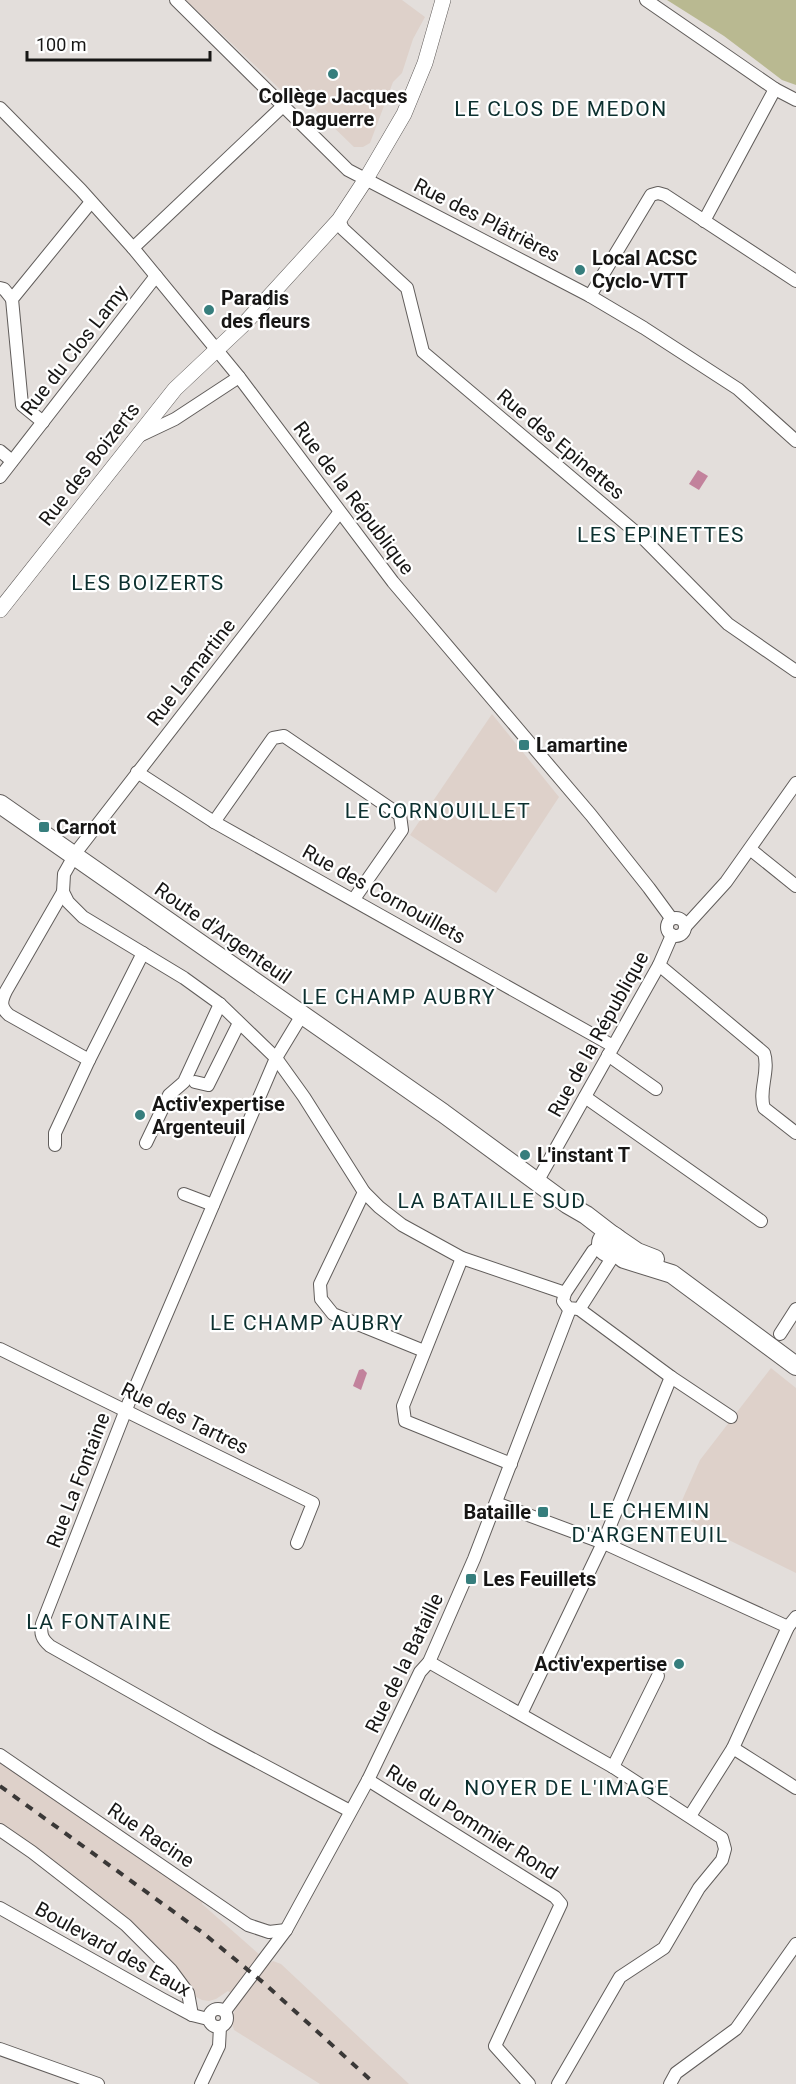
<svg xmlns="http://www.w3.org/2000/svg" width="796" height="2084" font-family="Roboto,sans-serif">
<rect width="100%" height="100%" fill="#e3dedb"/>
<!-- built -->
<g fill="#ded1ca">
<path d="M186,0H402L425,17L413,39L402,73L393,82L370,143L363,147H354L291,86L284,93Z"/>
<path d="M492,714L559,797L496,893L410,835Z"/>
<path d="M771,1368L796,1388V1573L676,1514L700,1460Z"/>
<path d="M0,1760L203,1901L202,1904L261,1956L260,1971L273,1961L281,1964L409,2084H320L234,2030L231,2020L239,2000L228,1991L216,1999L209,2001L202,2000L194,1996L148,1940L0,1827Z"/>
</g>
<!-- green -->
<path fill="#b9b991" d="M667,0H796V85L782,80L724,36Z"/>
<!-- water -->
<g fill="#c2829c">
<path d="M698,470L708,476L699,490L689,484Z"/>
<path d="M363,1369L367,1373L361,1390L353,1386L359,1370Z"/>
</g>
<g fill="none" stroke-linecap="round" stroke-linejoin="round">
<defs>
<g id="minor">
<path d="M176,0L348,170L590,296L644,328L738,389L796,441"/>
<path d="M646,0L775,89L796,100"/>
<path d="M0,108L81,190L133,248L239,377L393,582L591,815L649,888L671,918"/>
<path d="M339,220L343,229L407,288L423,352L645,540L728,624L796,671"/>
<path d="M704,221L775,89"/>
<path d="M133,248L284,105"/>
<path d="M0,288L4,289L12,299"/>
<path d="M590,296L651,195L658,193L665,195L796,281"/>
<path d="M43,422L22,405L12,299L91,202"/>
<path d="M137,437L175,419L239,377"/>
<path d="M0,451L12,461"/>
<path d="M0,477L156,276"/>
<path d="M339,513L77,851L64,874L63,892L68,902L83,917L184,978L220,1004L276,1058L304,1097L364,1192L379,1207L402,1225L462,1258L565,1293"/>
<path d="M137,772L214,822L613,1046"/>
<path d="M214,822L273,738L284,736L400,815L402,830L354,899"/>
<path d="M750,849L796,886"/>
<path d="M63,892L6,991C1,1001 0,1007 9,1015L89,1060"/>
<circle cx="676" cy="927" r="9"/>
<path d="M685,927L726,882L796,783"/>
<path d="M659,965L764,1053C770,1071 758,1091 764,1108L796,1133"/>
<path d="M302,1015L276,1058L129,1402L42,1624C40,1634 42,1639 50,1646L211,1737L350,1811"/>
<path d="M608,1055L656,1089"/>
<path d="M195,1082L208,1085L239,1023"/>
<path d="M585,1097L761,1221"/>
<path d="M146,1143L169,1095L184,1082L220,1004"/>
<path d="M55,1145V1133L89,1060L143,953"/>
<path d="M537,1182L659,965L672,935"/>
<path d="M364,1192L320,1284L321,1299L333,1314L424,1351"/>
<path d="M184,1194L213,1205"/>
<path d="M601,1246L593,1251L565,1293L563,1301L568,1308L579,1309L582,1305L612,1258L609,1254"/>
<path d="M462,1258L403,1406L405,1421L511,1464"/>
<path d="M579,1309L671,1377L731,1417"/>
<path d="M780,1334L796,1309"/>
<path d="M0,1349L313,1503L297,1543"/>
<path d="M496,1503L606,1544L788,1627"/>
<path d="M429,1662L613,1767L722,1838L725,1849L722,1860L699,1888L664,1948L620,1977L558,2084"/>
<path d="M521,1714L603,1543L671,1377"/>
<path d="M733,1748L796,1788"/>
<path d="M0,1755L248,1925L269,1932L286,1930"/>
<path d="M613,1767L658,1676"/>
<path d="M368,1780L555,1897L561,1904L495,2046L529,2084"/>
<path d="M690,1816L733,1748L788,1627L796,1617"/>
<path d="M0,1830L32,1852L126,1925L171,1970L188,1993L192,2015"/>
<path d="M0,1908L162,1999L192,2015L208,2019"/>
<circle cx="218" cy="2018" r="9"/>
<path d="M225,2011L286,1930L368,1780L420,1672L429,1662L474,1559L570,1309"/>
<path d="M0,2049L98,2084"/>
<path d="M201,2084L219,2046L220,2027"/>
<path d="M670,2084L676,2073L736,2029L796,1944"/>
</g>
<path id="tertiary" d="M0,610L175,389L245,323L339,220L366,179L404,114L425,63L443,0"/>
<g id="secondary">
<path d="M0,804L443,1113L567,1204L586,1215L612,1235"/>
<circle cx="610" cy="1244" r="9"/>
<path d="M618,1239L637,1252L655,1259"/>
<path d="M615,1252L624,1259L672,1274L796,1366"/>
</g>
</defs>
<!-- minor casing -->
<use href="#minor" stroke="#615d5b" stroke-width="14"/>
<!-- tertiary casing -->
<use href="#tertiary" stroke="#615d5b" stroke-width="16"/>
<!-- secondary casing -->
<use href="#secondary" stroke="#615d5b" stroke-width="20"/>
<!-- minor -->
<use href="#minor" stroke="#fff" stroke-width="12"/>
<!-- tertiary -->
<use href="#tertiary" stroke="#fff" stroke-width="15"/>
<!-- secondary -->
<use href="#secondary" stroke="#fff" stroke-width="18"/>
<!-- rail -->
<path stroke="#3a3837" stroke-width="4" stroke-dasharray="8 8" stroke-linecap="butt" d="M0,1786L203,1933L265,1984L375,2084"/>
</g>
<!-- markers -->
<g fill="#367e7d" stroke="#fff" stroke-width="2">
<circle cx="333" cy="74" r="6"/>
<circle cx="580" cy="270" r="6"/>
<circle cx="209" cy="310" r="6"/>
<rect x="518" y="739" width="12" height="12" rx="3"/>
<rect x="38" y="821" width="12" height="12" rx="3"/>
<circle cx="140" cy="1115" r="6"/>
<circle cx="525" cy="1155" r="6"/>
<rect x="537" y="1506" width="12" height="12" rx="3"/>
<rect x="465" y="1573" width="12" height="12" rx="3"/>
<circle cx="679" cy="1664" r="6"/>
</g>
<g text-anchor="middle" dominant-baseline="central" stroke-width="4.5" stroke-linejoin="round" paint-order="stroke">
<!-- poi labels -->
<g font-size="20" font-weight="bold" fill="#171615" stroke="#fff" text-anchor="start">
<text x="333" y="96" text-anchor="middle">Collège Jacques<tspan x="333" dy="23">Daguerre</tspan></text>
<text x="592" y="258">Local ACSC<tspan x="592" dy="23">Cyclo-VTT</tspan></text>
<text x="221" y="298">Paradis<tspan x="221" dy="23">des fleurs</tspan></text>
<text x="536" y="745">Lamartine</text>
<text x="56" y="827">Carnot</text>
<text x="152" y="1104">Activ'expertise<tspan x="152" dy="23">Argenteuil</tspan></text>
<text x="537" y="1155">L'instant T</text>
<text x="531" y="1512" text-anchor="end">Bataille</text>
<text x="483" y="1579">Les Feuillets</text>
<text x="667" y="1664" text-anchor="end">Activ'expertise</text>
</g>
<!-- street labels -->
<g font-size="20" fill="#171615" stroke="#fff">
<text transform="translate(487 220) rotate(27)">Rue des Plâtrières</text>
<text transform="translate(74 350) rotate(-52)">Rue du Clos Lamy</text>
<text transform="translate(561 444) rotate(40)">Rue des Epinettes</text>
<text transform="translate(89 464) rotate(-52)">Rue des Boizerts</text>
<text transform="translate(354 498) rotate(53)">Rue de la République</text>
<text transform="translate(191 672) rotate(-52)">Rue Lamartine</text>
<text transform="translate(384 894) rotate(29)">Rue des Cornouillets</text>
<text transform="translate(223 933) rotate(35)">Route d'Argenteuil</text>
<text transform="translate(598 1034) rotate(-61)">Rue de la République</text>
<text transform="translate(185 1418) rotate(26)">Rue des Tartres</text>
<text transform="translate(78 1480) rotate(-69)">Rue La Fontaine</text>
<text transform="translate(404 1663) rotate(-64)">Rue de la Bataille</text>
<text transform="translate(472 1822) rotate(32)">Rue du Pommier Rond</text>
<text transform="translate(151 1835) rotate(34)">Rue Racine</text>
<text transform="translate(113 1949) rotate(29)">Boulevard des Eaux</text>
</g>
<!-- neighbourhood labels -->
<g font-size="21" letter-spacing="1.5" fill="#0c302f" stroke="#fff">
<text x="561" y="109">LE CLOS DE MEDON</text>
<text x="661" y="535">LES EPINETTES</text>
<text x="148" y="583">LES BOIZERTS</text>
<text x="438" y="811">LE CORNOUILLET</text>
<text x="399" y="997">LE CHAMP AUBRY</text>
<text x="492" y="1201">LA BATAILLE SUD</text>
<text x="307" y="1323">LE CHAMP AUBRY</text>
<text x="650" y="1511">LE CHEMIN<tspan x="650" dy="24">D'ARGENTEUIL</tspan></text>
<text x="99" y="1622">LA FONTAINE</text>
<text x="567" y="1788">NOYER DE L'IMAGE</text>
</g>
</g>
<!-- scale -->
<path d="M27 51v9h183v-9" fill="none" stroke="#171615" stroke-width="3"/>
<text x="36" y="51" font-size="18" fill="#171615" stroke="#ffffff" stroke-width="4.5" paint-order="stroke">100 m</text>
</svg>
